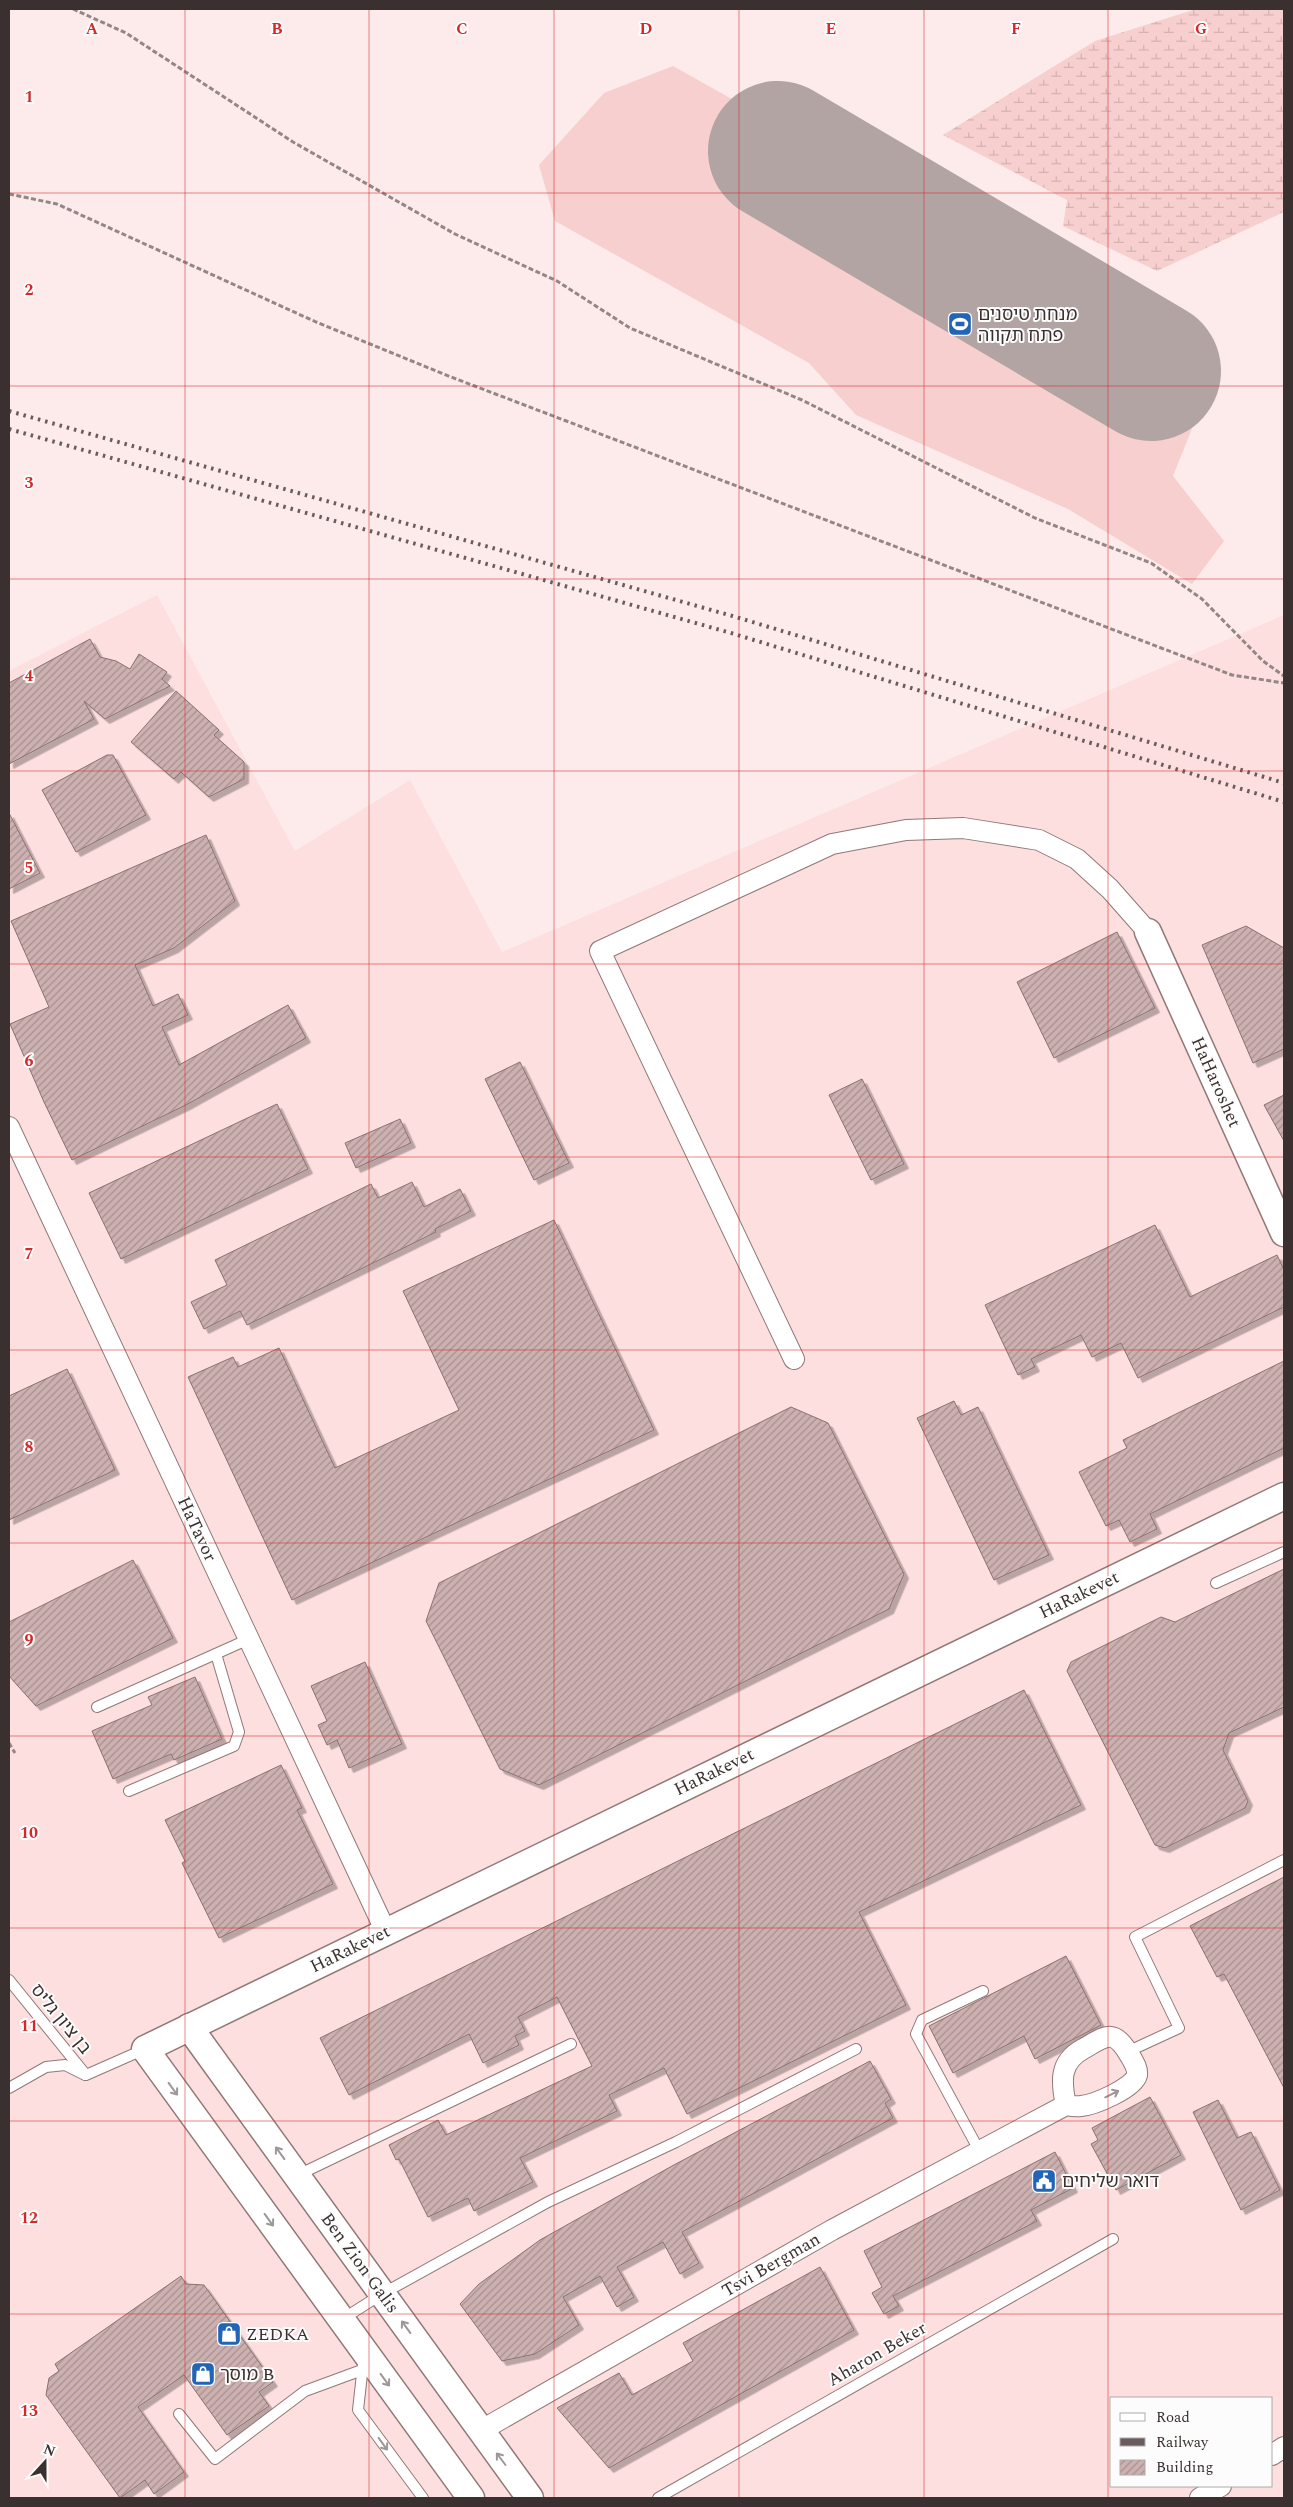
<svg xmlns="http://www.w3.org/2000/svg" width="1293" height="2507" font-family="Spectral,'Noto Sans Hebrew',serif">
<defs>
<pattern id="wetland-marsh" width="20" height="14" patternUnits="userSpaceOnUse" patternTransform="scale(1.25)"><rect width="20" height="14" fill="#f6cfce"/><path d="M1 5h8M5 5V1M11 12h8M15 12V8" fill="none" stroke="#d4b2b1"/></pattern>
<pattern id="building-hatch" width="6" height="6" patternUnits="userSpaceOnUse" patternTransform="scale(1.25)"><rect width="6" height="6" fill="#ccb1b0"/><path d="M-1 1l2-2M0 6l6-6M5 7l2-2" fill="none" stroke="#a79090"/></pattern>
<filter id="shadow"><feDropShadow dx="4.5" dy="4.5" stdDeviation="0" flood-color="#0004"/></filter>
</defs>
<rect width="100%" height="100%" fill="#fcebea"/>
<!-- built -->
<path fill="#fcdfde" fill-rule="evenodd" d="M157,595L295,851L410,780L502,952L1284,615V2498H9V671ZM1112,2398H1272V2486H1112Z"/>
<!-- wetland -->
<path fill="url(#wetland-marsh)" d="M1196,9H1284V212L1157,271L1063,226L1067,200L943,135L1095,41Z"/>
<!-- pitch -->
<path fill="#f6cfce" d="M673,66L746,107L793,100L954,196L983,195L1036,242L1115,281L1170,311L1206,351V360L1217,366L1173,476L1224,541L1192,584L1068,509L856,415L809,363L555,221L539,165L604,93Z"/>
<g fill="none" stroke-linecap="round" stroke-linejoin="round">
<!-- runway -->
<path stroke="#b2a4a3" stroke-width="140" d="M778,151L1151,371"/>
</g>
<!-- building -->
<g fill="url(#building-hatch)" stroke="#897170" filter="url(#shadow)">
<path d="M90,639L100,657L116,661L130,669L139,654L167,672L162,679L170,686L105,719L84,701L94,719L9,764V683Z"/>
<path d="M176,691L219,730L214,735L244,762V779L209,797L181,772L174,779L131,742Z"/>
<path d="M107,755H113L146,815L76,852L42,790Z"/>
<path d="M9,813L40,873L9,889Z"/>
<path d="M206,835L235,901L174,948L135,965L153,1006L178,994L188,1015L162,1027L179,1065L288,1005L306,1038L186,1105L72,1160L44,1102L10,1024L49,1007L11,921Z"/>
<path d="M1246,926L1284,948V1049L1253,1063L1202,945Z"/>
<path d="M1117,932L1155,1008L1054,1058L1017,982Z"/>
<path d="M520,1062L569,1163L534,1180L485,1079Z"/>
<path d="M862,1079L904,1164L871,1180L829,1095Z"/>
<path d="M1284,1095V1141L1264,1105Z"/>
<path d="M277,1104L308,1169L121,1259L89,1193Z"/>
<path d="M400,1119L411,1143L356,1168L345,1143Z"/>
<path d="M412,1182L424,1207L460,1189L471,1211L435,1229L436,1232L247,1325L240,1311L204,1329L191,1302L227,1285L215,1260L371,1184L378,1198Z"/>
<path d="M554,1220L654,1430L292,1600L188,1377L233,1357L238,1367L279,1348L335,1468L459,1410L403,1291Z"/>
<path d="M1155,1225L1190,1297L1277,1255L1284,1270V1307L1138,1378L1121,1343L1092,1357L1081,1335L1031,1359L1035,1367L1018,1375L985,1305Z"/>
<path d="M1284,1361V1448L1150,1514L1157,1529L1130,1542L1119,1520L1106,1526L1079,1472L1127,1448L1123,1440Z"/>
<path d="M67,1369L115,1470L9,1520V1396Z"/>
<path d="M954,1401L961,1415L978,1407L1049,1555L994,1580L917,1418Z"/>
<path d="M791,1407L828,1423L904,1574L889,1609L539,1785L500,1769L426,1621L439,1583Z"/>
<path d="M133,1560L173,1638L36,1706L9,1676V1622Z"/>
<path d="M1284,1569V1707L1229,1733L1223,1750L1248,1801L1245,1808L1165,1848L1155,1845L1067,1671L1071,1662L1161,1617L1175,1622Z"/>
<path d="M365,1662L402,1744L349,1768L337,1740L327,1745L318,1725L327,1721L311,1686Z"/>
<path d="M195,1677L222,1739L174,1760L171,1754L113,1779L92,1731L152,1705L148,1697Z"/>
<path d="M1024,1690L1081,1805L859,1912L906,2005L687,2114L664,2068L609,2095L617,2111L520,2158L533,2182L474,2211L468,2198L428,2217L399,2159L396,2160L389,2145L438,2120L446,2135L592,2066L557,1997L518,2017L525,2031L515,2036L519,2045L483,2063L469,2034L349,2095L320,2038Z"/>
<path d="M281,1765L302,1808L297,1810L333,1884L219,1938L182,1863L185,1861L165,1820Z"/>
<path d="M1284,1877V2088L1224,1974L1217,1977L1190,1926Z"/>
<path d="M1066,1956L1101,2025L1035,2059L1024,2036L953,2073L929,2026Z"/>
<path d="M870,2061L891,2099L885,2103L893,2118L682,2232L699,2263L680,2274L663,2242L617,2267L634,2297L617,2307L600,2276L563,2297L579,2325L535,2354L502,2361L460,2304L479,2284L540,2240L672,2166Z"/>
<path d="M1150,2097L1181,2155L1116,2190L1091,2144L1098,2140L1092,2128Z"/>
<path d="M1218,2100L1237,2138L1251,2132L1280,2190L1241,2210L1193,2112Z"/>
<path d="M1055,2152L1073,2188L1031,2210L1037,2221L893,2296L899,2306L884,2314L872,2293L882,2287L864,2251Z"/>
<path d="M820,2267L854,2330L609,2468L557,2408L619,2373L632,2395L693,2361L683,2343Z"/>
<path d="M181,2276L186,2284L204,2285L273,2382L259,2392L269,2406L227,2435L184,2375L138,2407L184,2472L154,2494L145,2480L120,2498L46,2395L49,2378L59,2371L55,2364Z"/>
</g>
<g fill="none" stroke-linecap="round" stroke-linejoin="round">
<defs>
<g id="service">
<path d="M1216,1583L1284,1552"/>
<path d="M97,1707L249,1639"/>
<path d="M129,1791L234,1746L239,1732L216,1654"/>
<path d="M9,1980L86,2075L145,2049"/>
<path d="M1127,2052L1179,2028L1135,1937L1284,1860"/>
<path d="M9,2088L46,2067L65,2065L85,2075"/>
<path d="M980,2152L916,2034L922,2020L983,1991"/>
<path d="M298,2175L571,2044"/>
<path d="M341,2320L382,2294L548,2202L676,2142L856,2049"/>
<path d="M363,2365L358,2410L423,2498"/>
<path d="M179,2414L215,2459L305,2391L362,2370"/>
<path d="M658,2498L1113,2239"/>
</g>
<g id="minor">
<path d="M9,1127L386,1932"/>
<path d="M794,1359L600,951L832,844L906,830L963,828L1039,840L1077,859L1110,889L1148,932"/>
<path d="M480,2431L832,2230L1066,2105C1071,2106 1076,2107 1081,2106C1094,2105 1134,2088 1137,2075C1138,2068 1133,2061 1129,2054C1113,2028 1106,2036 1083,2049C1059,2062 1061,2082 1066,2105"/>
<path d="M1272,2455L1284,2447"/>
<path d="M1200,2498L1221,2486"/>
</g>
<g id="tertiary">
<path d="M1148,932L1284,1233"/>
<path d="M189,2027L530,2498"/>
<path d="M471,2498L145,2049L1284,1496"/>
</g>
</defs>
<!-- service casing -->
<use href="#service" stroke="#917877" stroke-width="12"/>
<!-- minor casing -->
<use href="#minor" stroke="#917877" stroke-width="22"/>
<!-- tertiary casing -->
<use href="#tertiary" stroke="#917877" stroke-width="29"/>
<!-- path -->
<g stroke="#948685" stroke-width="3" stroke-dasharray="5 2.5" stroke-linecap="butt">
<path d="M73,9L126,33L293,142L455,234L557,281L630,328L802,400L1035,518L1151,563L1202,599L1263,661L1284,676"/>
<path d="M9,194L57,204L316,322L451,377L1232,675L1284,683"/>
<path d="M9,1743L15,1753"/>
</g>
<!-- service -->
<use href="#service" stroke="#fff" stroke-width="10"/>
<!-- minor -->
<use href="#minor" stroke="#fff" stroke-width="20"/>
<!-- tertiary -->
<use href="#tertiary" stroke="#fff" stroke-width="26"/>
<!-- rail -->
<g stroke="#685d5c" stroke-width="4" stroke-dasharray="2.5 5" stroke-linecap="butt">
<path d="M9,411L736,617L1284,783"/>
<path d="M9,429L731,633L1284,802"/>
</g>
</g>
<!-- one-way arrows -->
<defs><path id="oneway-shaft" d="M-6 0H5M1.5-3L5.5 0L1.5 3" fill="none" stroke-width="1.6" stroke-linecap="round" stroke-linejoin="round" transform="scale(1.25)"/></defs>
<g stroke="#9c9897">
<use href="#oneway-shaft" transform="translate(173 2089) rotate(54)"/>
<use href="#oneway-shaft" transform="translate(1112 2094) rotate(-26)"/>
<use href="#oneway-shaft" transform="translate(280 2153) rotate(-126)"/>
<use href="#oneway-shaft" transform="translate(269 2220) rotate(54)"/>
<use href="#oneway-shaft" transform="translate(406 2327) rotate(-126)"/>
<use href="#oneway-shaft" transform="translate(385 2380) rotate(54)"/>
<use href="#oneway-shaft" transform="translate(383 2444) rotate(54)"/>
<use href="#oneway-shaft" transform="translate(501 2459) rotate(-127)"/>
</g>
<!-- grid -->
<path fill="none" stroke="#d62828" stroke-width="1" stroke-opacity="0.55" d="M185,9V2498M369,9V2498M554,9V2498M739,9V2498M924,9V2498M1108,9V2498M9,193H1284M9,386H1284M9,579H1284M9,771H1284M9,964H1284M9,1157H1284M9,1350H1284M9,1543H1284M9,1736H1284M9,1928H1284M9,2121H1284M9,2314H1284"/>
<!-- icons -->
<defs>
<symbol id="stadium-square" viewBox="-11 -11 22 22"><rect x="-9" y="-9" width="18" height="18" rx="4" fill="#2264b5" stroke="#fcfcfc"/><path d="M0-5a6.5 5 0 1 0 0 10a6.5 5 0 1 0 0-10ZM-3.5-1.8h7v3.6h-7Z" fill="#fff"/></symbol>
<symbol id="civic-square" viewBox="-11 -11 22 22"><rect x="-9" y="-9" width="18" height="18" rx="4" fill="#2264b5" stroke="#fcfcfc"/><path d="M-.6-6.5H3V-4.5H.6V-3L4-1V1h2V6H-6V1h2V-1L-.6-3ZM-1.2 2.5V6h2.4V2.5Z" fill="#fff"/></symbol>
<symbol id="shop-square" viewBox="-11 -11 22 22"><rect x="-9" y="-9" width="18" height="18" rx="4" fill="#2264b5" stroke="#fcfcfc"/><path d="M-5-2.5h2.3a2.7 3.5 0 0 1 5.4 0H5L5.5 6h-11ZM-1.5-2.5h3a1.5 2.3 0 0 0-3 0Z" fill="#fff"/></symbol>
</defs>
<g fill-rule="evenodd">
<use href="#stadium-square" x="946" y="310" width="28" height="28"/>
<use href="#civic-square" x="1030" y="2167" width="28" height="28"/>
<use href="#shop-square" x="215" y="2320" width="28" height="28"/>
<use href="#shop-square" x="189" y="2360" width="28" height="28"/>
</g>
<g text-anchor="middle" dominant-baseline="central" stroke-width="4" stroke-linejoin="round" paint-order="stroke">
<!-- poi labels -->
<g font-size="18" fill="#3a302f" stroke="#fcfcfc" text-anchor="start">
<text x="978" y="314">מנחת טיסנים<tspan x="978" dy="21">פתח תקווה</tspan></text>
<text x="1062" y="2181">דואר שליחים</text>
<text x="246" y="2334">ZEDKA</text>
<text x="220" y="2374">מוסך B</text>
</g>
<!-- street labels -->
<g font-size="18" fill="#3a302f" stroke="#fcfcfc">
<text transform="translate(1216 1082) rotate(66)">HaHaroshet</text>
<text transform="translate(197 1529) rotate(65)">HaTavor</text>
<text transform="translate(1079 1595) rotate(-26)">HaRakevet</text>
<text transform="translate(714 1772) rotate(-26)">HaRakevet</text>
<text transform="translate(350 1949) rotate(-26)">HaRakevet</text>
<text transform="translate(61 2019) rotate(51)">בן ציון גליס</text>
<text transform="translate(360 2263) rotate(54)">Ben Zion Galis</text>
<text transform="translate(771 2265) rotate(-30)">Tsvi Bergman</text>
<text transform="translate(877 2354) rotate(-30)">Aharon Beker</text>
</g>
</g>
<g font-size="16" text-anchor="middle" font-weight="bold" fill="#d62828" stroke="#fcfcfc" stroke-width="4" stroke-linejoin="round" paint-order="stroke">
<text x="92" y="34">A</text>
<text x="277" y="34">B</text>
<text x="462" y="34">C</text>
<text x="646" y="34">D</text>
<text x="831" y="34">E</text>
<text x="1016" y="34">F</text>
<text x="1201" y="34">G</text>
<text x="29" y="102">1</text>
<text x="29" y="295">2</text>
<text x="29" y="488">3</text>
<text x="29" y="681">4</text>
<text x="29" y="873">5</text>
<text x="29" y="1066">6</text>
<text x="29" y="1259">7</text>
<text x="29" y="1452">8</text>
<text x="29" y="1645">9</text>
<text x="29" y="1838">10</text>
<text x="29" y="2031">11</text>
<text x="29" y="2223">12</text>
<text x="29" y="2416">13</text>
</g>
<!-- border -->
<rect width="1293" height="2507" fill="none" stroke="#3a302f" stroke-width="20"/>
<!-- legend -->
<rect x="1110" y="2397" width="162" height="90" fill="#fcfcfc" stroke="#aeaaaa"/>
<rect x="1120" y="2413" width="25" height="8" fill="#ffffff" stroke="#aeaaaa"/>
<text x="1156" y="2422" font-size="15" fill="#3a302f">Road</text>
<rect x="1120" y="2438" width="25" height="8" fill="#685d5c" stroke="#aeaaaa"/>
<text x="1156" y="2447" font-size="15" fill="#3a302f">Railway</text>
<rect x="1120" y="2460" width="25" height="15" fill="url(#building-hatch)" stroke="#aeaaaa"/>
<text x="1156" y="2472" font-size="15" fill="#3a302f">Building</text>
<!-- north arrow -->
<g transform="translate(45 2462) rotate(21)" stroke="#fcfcfc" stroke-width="4" paint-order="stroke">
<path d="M0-4L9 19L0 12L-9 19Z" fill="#3a302f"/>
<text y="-8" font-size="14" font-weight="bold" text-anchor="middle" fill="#3a302f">N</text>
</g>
</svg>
